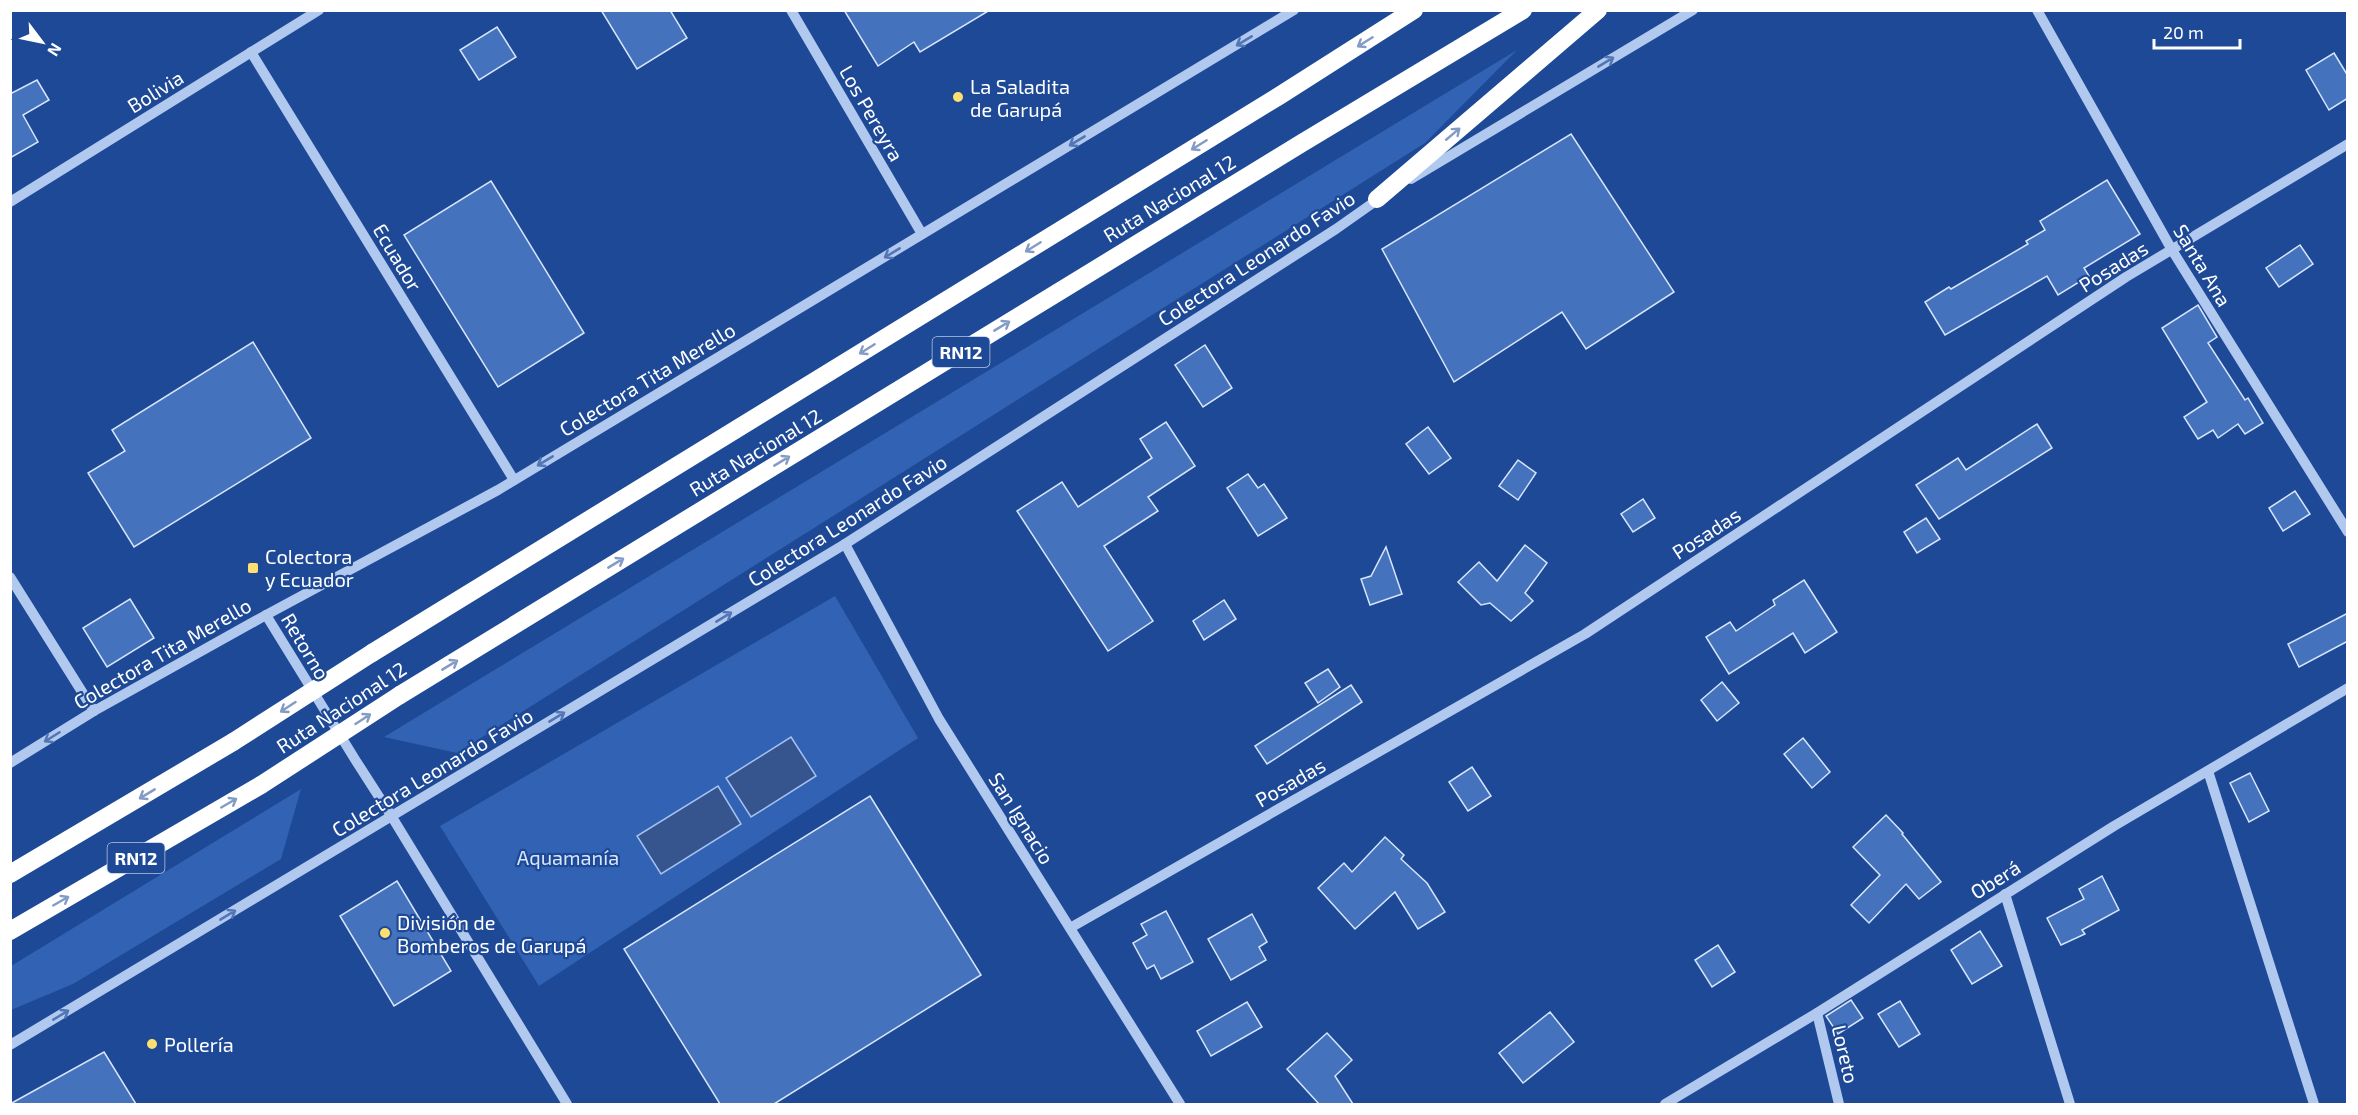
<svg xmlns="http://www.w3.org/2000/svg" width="2358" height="1115" font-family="'Exo 2',sans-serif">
<rect width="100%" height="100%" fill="#1d4996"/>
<!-- green -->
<g fill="#3162b3">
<path d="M1517,50L1425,143L457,753L384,737Z"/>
<path d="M835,596L918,738L539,986L440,826Z"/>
<path d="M301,789L281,859L73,984L11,1010V966Z"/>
</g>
<!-- water -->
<g fill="#36558e" stroke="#a4c2f1" stroke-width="1.5">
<path d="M791,737L816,776L751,817L726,778Z"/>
<path d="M718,786L741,824L661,874L637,836Z"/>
</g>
<!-- building -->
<g fill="#4572bc" stroke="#d7e5fb" stroke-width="1.5">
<path d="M601,10H670L687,38L637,69Z"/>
<path d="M844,10H990L920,52L914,42L878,66Z"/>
<path d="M497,27L516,57L479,80L460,50Z"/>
<path d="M2334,53L2348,76V98L2329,110L2306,70Z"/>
<path d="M37,80L49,100L23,115L38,142L10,158V94Z"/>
<path d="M1571,134L1674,292L1586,349L1562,312L1454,382L1382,249Z"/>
<path d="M2107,180L2140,234L2084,268L2089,276L2058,295L2047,276L1945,335L1925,302L1949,287L1951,289L2028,244L2026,241L2045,230L2040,221Z"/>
<path d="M491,181L584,333L498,387L404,235Z"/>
<path d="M2300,245L2313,264L2279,287L2266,268Z"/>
<path d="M2198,305L2217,337L2208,343L2245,400L2248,398L2263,423L2245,434L2238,424L2218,438L2213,430L2198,439L2184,417L2207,402L2162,328Z"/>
<path d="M253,342L311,438L134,547L88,473L125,451L112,430Z"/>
<path d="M1205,345L1232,388L1203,407L1175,365Z"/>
<path d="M1166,422L1195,466L1148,497L1158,511L1104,546L1153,621L1108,651L1017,511L1062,482L1078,507L1152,458L1140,439Z"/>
<path d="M2037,424L2052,448L1939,519L1916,485L1958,458L1966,470Z"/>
<path d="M1428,427L1451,458L1429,474L1406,444Z"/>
<path d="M1518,460L1536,473L1518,500L1499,486Z"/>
<path d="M1248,474L1258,488L1264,484L1287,518L1258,536L1227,488Z"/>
<path d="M2295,491L2310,514L2283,531L2269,508Z"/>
<path d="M1643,499L1655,518L1633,532L1621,514Z"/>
<path d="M1926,518L1940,539L1917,553L1904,532Z"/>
<path d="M1525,545L1547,563L1525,593L1533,601L1511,621L1490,603L1481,605L1458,582L1479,562L1497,581Z"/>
<path d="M1386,547L1402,594L1370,605L1361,579L1371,576Z"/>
<path d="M1804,580L1837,632L1805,653L1793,633L1729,674L1706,637L1730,622L1736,631L1775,605L1773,600Z"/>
<path d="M130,599L154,638L107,667L83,628Z"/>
<path d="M1224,600L1236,619L1204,640L1193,621Z"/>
<path d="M2348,613V641L2299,667L2288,644Z"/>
<path d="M1328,669L1340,687L1318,703L1305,683Z"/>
<path d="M1722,682L1739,703L1717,721L1701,700Z"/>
<path d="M1351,685L1362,702L1267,764L1255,746Z"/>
<path d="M1803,738L1830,772L1812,788L1784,754Z"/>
<path d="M1472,767L1491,796L1468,811L1449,782Z"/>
<path d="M2250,773L2269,811L2249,822L2230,783Z"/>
<path d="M870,796L981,975L774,1104H720L624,949Z"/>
<path d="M1886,815L1903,833L1902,834L1941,882L1919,899L1906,884L1869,923L1851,905L1880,875L1853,847Z"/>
<path d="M1385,837L1404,855L1401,859L1427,883L1445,912L1418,929L1395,892L1355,929L1318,888L1344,863L1352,872Z"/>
<path d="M2102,876L2119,910L2082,930L2085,934L2061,945L2047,918L2084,899L2079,889Z"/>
<path d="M397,881L451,971L394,1006L340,916Z"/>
<path d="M1166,911L1193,962L1161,979L1154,965L1147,969L1133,943L1147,935L1141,924Z"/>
<path d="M1252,914L1267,942L1259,947L1266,960L1231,980L1208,939Z"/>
<path d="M1980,931L2002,966L1972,984L1951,950Z"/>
<path d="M1718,945L1735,972L1712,987L1695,960Z"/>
<path d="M1851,1000L1863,1018L1838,1034L1826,1016Z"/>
<path d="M1900,1001L1920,1034L1899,1047L1878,1014Z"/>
<path d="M1247,1002L1262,1027L1211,1056L1197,1031Z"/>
<path d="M1550,1012L1574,1042L1523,1083L1499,1053Z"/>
<path d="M1327,1033L1352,1060L1335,1076L1353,1104H1319L1287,1069Z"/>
<path d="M104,1052L136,1104H10Z"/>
</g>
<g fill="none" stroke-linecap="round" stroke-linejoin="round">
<!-- minor -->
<g stroke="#b1c8ef" stroke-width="10">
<path d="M791,10L922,234"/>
<path d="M2037,10L2172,250L2348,532"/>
<path d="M251,52L514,480"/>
<path d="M1411,179L1693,10"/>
<path d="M10,202L319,10"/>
<path d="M845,544L939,719L1180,1104"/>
<path d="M10,577L94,711"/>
<path d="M266,615L356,761L392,817L567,1104"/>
<path d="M10,763L94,711L266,615L498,490L1294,10"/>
<path d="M2208,771L2314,1104"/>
<path d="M2005,894L2070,1104"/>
<path d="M1070,928L1585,634L2126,277L2348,144"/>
<path d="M1817,1013L1839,1104"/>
<path d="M10,1045L845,544L1336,229L1380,198"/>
<path d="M1665,1104L1817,1013L2114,826L2348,688"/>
</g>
<!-- highway -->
<g stroke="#fff" stroke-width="18">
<path d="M1377,199L1598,10"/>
<path d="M372,653L1279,96L1414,10"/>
<path d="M400,695L1302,143L1523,10"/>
<path d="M10,874L233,742"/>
<path d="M10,931L261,785"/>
</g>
<!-- highway-bridge -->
<g stroke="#fff" stroke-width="18">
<path d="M233,742L372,653"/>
<path d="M261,785L400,695"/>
</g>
</g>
<!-- one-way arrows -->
<defs><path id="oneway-shaft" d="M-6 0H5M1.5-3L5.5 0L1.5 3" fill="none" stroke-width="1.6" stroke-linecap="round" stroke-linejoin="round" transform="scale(1.5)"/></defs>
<g stroke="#5175b5">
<use href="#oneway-shaft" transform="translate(1244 41) rotate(149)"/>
<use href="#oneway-shaft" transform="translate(1606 62) rotate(-31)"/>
<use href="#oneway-shaft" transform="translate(1077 141) rotate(149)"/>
<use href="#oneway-shaft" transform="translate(892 253) rotate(149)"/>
<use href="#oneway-shaft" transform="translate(545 461) rotate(149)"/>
<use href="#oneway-shaft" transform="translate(724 617) rotate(-31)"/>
<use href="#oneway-shaft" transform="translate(557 717) rotate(-31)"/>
<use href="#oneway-shaft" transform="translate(52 737) rotate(148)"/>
<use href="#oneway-shaft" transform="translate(228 915) rotate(-31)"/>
<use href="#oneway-shaft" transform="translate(61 1015) rotate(-31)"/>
</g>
<g stroke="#839bc5">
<use href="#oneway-shaft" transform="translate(1365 42) rotate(148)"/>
<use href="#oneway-shaft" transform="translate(1453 134) rotate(-40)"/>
<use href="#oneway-shaft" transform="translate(1199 145) rotate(148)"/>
<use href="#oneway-shaft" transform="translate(1033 247) rotate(148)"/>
<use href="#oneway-shaft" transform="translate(1002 326) rotate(-31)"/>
<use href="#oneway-shaft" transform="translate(867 349) rotate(148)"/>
<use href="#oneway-shaft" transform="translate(782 461) rotate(-31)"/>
<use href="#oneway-shaft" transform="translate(616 563) rotate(-31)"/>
<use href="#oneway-shaft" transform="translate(450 665) rotate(-31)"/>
<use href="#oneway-shaft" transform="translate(288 707) rotate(147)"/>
<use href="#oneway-shaft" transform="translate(363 719) rotate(-33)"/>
<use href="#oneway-shaft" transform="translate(147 794) rotate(149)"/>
<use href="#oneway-shaft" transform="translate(229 803) rotate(-30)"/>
<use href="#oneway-shaft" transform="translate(61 901) rotate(-30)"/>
</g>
<!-- markers -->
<g fill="#fee070" stroke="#1d4996" stroke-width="2">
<circle cx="958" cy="97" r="6"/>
<rect x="247" y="562" width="12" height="12" rx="3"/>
<circle cx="385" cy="933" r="6"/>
<circle cx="152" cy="1044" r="6"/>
</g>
<g text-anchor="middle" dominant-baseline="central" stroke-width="4.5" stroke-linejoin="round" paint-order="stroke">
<!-- shield labels -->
<g fill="#1d4996" stroke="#bbc8e0" stroke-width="1.5">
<rect x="932.5" y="337" width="57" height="30" rx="4.5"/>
<rect x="107.5" y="843" width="57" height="30" rx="4.5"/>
</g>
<g font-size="18" font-weight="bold" fill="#fff">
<text x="961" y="352">RN12</text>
<text x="136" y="858">RN12</text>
</g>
<!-- poi labels -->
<g font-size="20" fill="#fff" stroke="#1d4996" text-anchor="start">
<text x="970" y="86">La Saladita<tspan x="970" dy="23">de Garupá</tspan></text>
<text x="265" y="556">Colectora<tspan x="265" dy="23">y Ecuador</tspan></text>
<text x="397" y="922">División de<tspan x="397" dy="23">Bomberos de Garupá</tspan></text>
<text x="164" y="1044">Pollería</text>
</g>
<!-- street labels -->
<g font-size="20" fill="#fff" stroke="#1d4996">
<text transform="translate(155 91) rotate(-32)">Bolivia</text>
<text transform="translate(872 113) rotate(60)">Los Pereyra</text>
<text transform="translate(1169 198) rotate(-31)">Ruta Nacional 12</text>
<text transform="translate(398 257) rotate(59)">Ecuador</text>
<text transform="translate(1256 258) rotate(-33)">Colectora Leonardo Favio</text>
<text transform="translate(2203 265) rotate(59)">Santa Ana</text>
<text transform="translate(2113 266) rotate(-32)">Posadas</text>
<text transform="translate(647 379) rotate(-31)">Colectora Tita Merello</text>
<text transform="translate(755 452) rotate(-31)">Ruta Nacional 12</text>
<text transform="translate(847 520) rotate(-32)">Colectora Leonardo Favio</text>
<text transform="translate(1706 533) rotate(-33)">Posadas</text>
<text transform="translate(306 646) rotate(59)">Retorno</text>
<text transform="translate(162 653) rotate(-30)">Colectora Tita Merello</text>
<text transform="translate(341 707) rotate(-33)">Ruta Nacional 12</text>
<text transform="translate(432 772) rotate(-31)">Colectora Leonardo Favio</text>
<text transform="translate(1290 782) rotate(-30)">Posadas</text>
<text transform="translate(1022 818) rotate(58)">San Ignacio</text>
<text transform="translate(1995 879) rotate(-32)">Oberá</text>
<text transform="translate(1846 1054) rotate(77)">Loreto</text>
</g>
<!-- park labels -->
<g font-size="20" fill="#d7e5fb" stroke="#1d4996">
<text x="568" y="857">Aquamanía</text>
</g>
</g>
<!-- border -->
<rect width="2358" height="1115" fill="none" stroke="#ffffff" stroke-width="24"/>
<!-- north arrow -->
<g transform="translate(42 42) rotate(122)" stroke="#1d4996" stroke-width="4.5" paint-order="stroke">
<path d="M0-4.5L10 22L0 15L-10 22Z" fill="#ffffff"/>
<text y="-9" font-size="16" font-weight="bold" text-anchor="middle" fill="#ffffff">N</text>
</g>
<!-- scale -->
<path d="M2154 39v9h86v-9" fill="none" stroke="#ffffff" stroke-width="3"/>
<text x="2163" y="39" font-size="18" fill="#ffffff" stroke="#1d4996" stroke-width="4.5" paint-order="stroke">20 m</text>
</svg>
